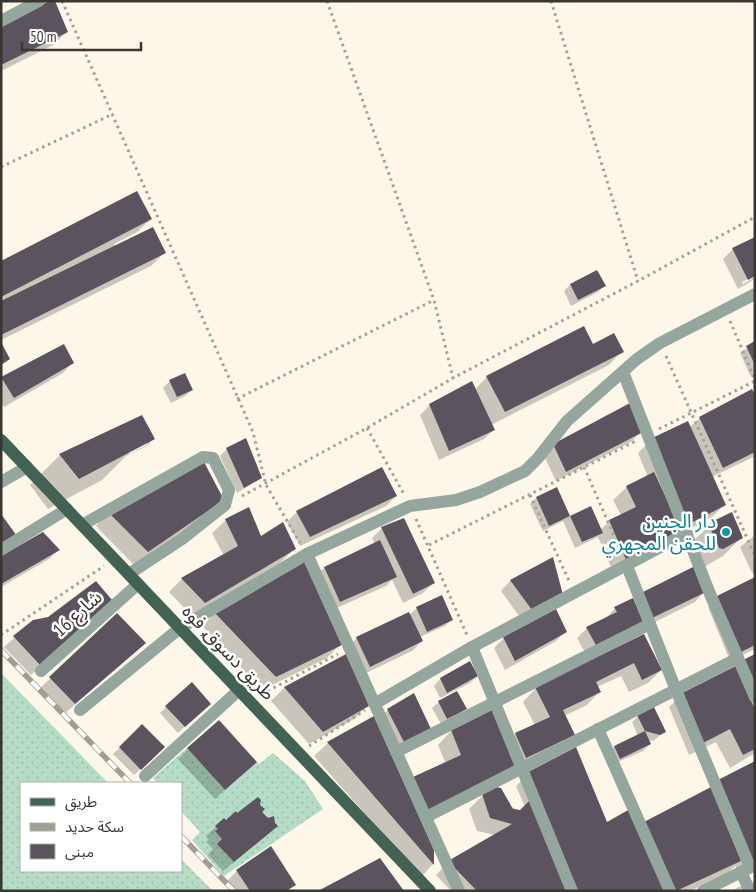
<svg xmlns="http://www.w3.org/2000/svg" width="756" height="892" font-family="'PT Sans Narrow','Noto Sans Arabic',sans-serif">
<defs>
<pattern id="grass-dots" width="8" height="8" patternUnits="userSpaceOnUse" patternTransform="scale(1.25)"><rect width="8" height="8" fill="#b5dcc6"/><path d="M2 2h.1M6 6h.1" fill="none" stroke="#9cbdab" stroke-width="1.8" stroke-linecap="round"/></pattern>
</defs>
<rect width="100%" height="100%" fill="#fcf7e9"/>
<!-- grass -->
<g fill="url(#grass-dots)">
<path d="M1,673L108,783H21V871H181V859L213,891H1Z"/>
<path d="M187,748L225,790L257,762L259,764L273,753L305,781L323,809L224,876L192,840L200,832L181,811V783H157L153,778Z"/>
</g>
<!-- shadow -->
<g fill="#0003" fill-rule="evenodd">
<path d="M1,28L67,32L53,45L1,71Z"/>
<path d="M151,219L137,232L114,244L116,246L164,253L151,266L1,340V263Z"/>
<path d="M733,249L755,275L742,282L743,284L755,277V279L738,289L723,259Z"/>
<path d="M597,272L604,286L598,292L571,306L564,291L570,285Z"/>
<path d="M755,343V376L751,377L740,353Z"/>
<path d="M63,345L72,363L63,373L4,407L1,403V378Z"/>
<path d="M593,345L622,351L609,365L491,425L494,429L484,439L439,460L420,415L430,405L475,389L487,377Z"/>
<path d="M184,375L192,390L185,396L171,403L163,388L170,381Z"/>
<path d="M755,392V456L712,477L724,505L711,518L676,536L614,574L598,537L575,548L563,521L543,531L530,504L536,498L556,489L569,517L590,508L600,530L610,521L621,515L613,500L627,487L648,477L638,453L651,440L689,428L700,418Z"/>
<path d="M641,432L631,442L556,481L543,454L553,445Z"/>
<path d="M153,439L147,446L126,456L102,480L48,509L30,485L60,455ZM147,442V445L129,454L128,451Z"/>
<path d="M227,449L260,478L237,493L220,456Z"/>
<path d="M396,496L386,506L300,546L287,522L297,512Z"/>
<path d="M108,513H209L134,565L96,526Z"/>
<path d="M403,519L433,583L423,593L403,603L392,580L386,586L330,611L314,578L324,568L375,544L372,538L382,528Z"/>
<path d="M226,520L260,537L294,549L281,562L191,615L169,592L182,579L224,556L212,533Z"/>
<path d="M712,523L742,537L723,556L704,567L692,542Z"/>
<path d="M755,535V572L752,573L740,547Z"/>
<path d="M58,550L49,559L1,587V558Z"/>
<path d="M552,559L561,594L522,620L501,591L510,581Z"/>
<path d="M755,578V649L730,661L708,607L718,597Z"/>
<path d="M704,592L695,602L587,656L577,638L587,628L605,619L615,608Z"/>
<path d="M417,608L452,619L445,626L420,637L422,641L412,651L360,676L347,648L357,638L409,615Z"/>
<path d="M101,610L31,675L4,647L33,621Z"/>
<path d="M555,611L566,631L556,641L505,670L494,648L504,638Z"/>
<path d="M215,613L340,645L327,658L262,690L202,626Z"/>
<path d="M117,615L145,643L62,716L37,691Z"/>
<path d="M644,636L661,670L648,683L629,692L621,676L597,687L600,691L587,705L564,716L573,734L420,821L433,851V864L421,877L314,756L327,744L374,718L405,787L446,764L438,745L451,731L491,711L505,745L516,734L535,725L523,702L536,688Z"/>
<path d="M347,655L367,706L354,719L309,744L271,701L284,688Z"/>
<path d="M755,655V753L730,768L716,742L689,755L669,707L682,694Z"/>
<path d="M470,663L477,676L470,683L440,698L434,686L440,679Z"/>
<path d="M439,702L465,709L459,715L441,724L432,708Z"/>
<path d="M166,707L203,710L178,733L160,713Z"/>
<path d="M388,710L429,728L394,751L378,720Z"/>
<path d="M638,716L664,732L653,741L648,740L650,744L643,751L613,764L608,753L614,747L638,736L632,722Z"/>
<path d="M142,726L163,747L134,775L113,754Z"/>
<path d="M188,749L255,762L215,799L178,759Z"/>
<path d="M529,773L607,823L638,829L710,790L755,865L739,873L735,866L727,874L690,891H451L436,875L449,862L495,835L477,831L469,809L483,795L521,811L525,807L516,786Z"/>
<path d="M259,805L266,835L223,871L208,855L213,849L206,842L209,839L206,836L216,827Z"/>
<path d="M237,871L294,885L288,891H234L227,881Z"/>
<path d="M755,880V891H731L743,885L745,890Z"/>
</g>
<!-- building -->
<g fill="#5b545f">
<path d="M49,1H55L68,32L1,65V27Z"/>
<path d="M137,191L152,219L1,297V261Z"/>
<path d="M153,227L166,253L1,335V301Z"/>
<path d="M755,237V276L748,280L732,248Z"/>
<path d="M597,270L606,286L578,300L570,284Z"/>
<path d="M584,326L593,344L614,333L624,352L505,412L486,376Z"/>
<path d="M755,341V365L746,346Z"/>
<path d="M1,342L10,359L1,365Z"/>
<path d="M64,344L74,363L14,398L1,377Z"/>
<path d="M185,373L193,390L177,397L169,380Z"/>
<path d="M472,381L495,430L449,451L429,404Z"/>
<path d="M752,389L755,395V452L723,468L699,417Z"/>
<path d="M630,403L643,432L566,472L553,444Z"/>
<path d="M142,415L155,439L79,479L59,454Z"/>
<path d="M688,421L726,505L687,525L650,439Z"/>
<path d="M246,438L262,478L244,488L226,448Z"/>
<path d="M204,462L224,500L148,552L108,512Z"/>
<path d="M382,467L397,496L310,537L296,511Z"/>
<path d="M654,472L682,532L627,562L609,520L636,507L626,486Z"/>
<path d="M557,487L570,516L591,506L603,533L582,542L570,516L549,526L536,497Z"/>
<path d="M249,507L261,536L283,522L296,549L205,603L181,578L238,546L225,519Z"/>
<path d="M732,512L743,538L723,549L719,548L709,526L711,522Z"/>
<path d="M1,514L17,536L1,545Z"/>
<path d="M404,518L435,583L413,594L381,527Z"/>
<path d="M43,532L60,550L1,584V556Z"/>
<path d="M380,540L397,577L340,602L324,567Z"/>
<path d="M553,557L563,595L532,610L510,580Z"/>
<path d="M303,559L342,645L276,677L214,612Z"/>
<path d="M695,566L706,592L650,619L639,594Z"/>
<path d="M755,577V645L741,652L717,596Z"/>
<path d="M96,581L112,600L41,666L13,636L33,620L48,617Z"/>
<path d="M442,595L453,620L427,632L416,607Z"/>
<path d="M633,598L644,624L597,647L586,627L617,612L614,607Z"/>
<path d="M556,609L567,632L515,661L503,637Z"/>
<path d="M409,612L423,641L370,667L356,637Z"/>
<path d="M117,613L146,643L75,704L49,677Z"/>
<path d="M644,634L662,670L642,680L634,663L596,682L601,692L563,710L575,735L526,758L515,733L550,717L535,687Z"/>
<path d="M348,653L369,706L323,732L284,687Z"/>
<path d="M755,654V686L743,660Z"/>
<path d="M470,661L478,676L447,693L440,678Z"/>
<path d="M736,666L755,710V749L743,755L730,729L703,743L682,693Z"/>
<path d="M192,682L211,704L185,727L165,706Z"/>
<path d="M457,691L467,709L447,719L438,701Z"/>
<path d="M414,693L431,729L404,742L387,709Z"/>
<path d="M654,707L666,732L660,735L645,731L651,744L620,759L614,746L645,731L637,715Z"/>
<path d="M492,709L516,767L428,811L413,777L461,755L451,730Z"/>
<path d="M374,716L434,850V865L327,742Z"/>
<path d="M219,720L257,762L225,790L187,748Z"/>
<path d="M142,724L165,747L141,770L119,747Z"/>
<path d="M576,747L607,822L630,809L667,891H578L528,772Z"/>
<path d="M755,761V860L752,861L718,780Z"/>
<path d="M496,787L501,788L513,809L520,810L530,800L568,891H477L448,861L512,824L490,818L482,794Z"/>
<path d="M711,787L741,861L676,891L644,822Z"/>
<path d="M258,797L261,800L260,805L265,809L262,812L268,818L274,816L275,823L278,826L234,862L217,844L222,839L215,831L218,829L215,826L224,818L226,820L236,811L237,813Z"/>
<path d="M271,846L296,885L286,891H250L236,870Z"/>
<path d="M380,858L404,891H318Z"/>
</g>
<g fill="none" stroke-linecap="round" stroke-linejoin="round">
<!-- path -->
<g stroke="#a3a095" stroke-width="3" stroke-dasharray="2.5 4" stroke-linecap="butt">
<path d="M62,1L253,432L266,485L300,543"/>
<path d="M327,1L434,300L453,378"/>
<path d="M551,1L638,281"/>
<path d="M1,167L113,114"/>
<path d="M730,321L755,380"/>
<path d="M666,356L755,556"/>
<path d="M237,399L434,300"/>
<path d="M367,428L405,496"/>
<path d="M659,429L755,381"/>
<path d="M584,467L622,554"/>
<path d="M530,495L569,581"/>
<path d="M242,496L367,428L453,378L638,281L755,217"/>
<path d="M416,519L467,635"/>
<path d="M429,545L636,441"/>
<path d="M1,635L104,566"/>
<path d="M262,694L338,654"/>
<path d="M309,746L365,710"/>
</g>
<!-- minor -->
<g stroke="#94a69d" stroke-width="12">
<path d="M1,21L39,1"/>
<path d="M623,372L710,594L755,697"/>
<path d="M1,482L27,467"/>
<path d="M82,525L203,457L213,458L229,490L225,505L182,539L129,574"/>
<path d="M1,550L67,509"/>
<path d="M307,554L459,891"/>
<path d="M627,566L676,690L750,867"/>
<path d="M472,647L572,891"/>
<path d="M41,671L138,584"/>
<path d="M376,703L472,647L687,533"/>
<path d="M80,710L180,628L307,554L410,506L456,500L480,492L525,471L538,458L567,421L637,359L660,343L755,294"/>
<path d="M598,729L670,891"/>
<path d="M396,752L650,624"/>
<path d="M145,776L239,690"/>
<path d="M426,817L738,658"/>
<path d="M741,872L750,891"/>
<path d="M703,891L755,865"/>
</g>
<!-- major -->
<path stroke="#426354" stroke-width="12" d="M1,440L430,891"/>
<defs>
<g id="rail">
<path d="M1,650L130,783"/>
<path d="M181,836L234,891"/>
</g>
</defs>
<!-- rail casing -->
<use href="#rail" stroke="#a19e94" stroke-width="5.5"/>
<!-- rail -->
<use href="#rail" stroke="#fff" stroke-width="4" stroke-dasharray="11" stroke-linecap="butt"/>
</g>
<!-- markers -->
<circle fill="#0f9aa8" stroke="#fff" stroke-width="2" cx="726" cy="532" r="5"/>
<g text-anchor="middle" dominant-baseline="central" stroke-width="5" stroke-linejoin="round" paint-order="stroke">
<!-- culture labels -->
<g font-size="19" fill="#0d838f" stroke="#fff" text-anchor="end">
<text x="716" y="521">دار الجنين<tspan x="716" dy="22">للحقن المجهري</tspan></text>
</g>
<!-- street labels -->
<g font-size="19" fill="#383731" stroke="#fff">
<text transform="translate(77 613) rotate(-42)">شارع 16</text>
<text transform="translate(229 652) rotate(46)">طريق دسوق, فوه</text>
</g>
</g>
<!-- border -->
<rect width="756" height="892" fill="none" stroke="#383731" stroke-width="5"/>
<!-- legend -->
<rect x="20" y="782" width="162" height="90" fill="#ffffff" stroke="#afafad"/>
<rect x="30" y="798" width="25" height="8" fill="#426354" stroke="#afafad"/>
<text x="65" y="807" font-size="15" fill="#383731">طريق</text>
<rect x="30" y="823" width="25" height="8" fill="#a19e94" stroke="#afafad"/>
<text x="65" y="832" font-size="15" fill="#383731">سكة حديد</text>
<rect x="30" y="844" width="25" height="15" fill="#5b545f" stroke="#afafad"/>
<text x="65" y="857" font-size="15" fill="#383731">مبنى</text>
<!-- scale -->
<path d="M22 42v8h119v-8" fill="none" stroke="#383731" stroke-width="2.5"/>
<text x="30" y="42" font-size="15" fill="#383731" stroke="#ffffff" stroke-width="4" paint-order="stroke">50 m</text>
</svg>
